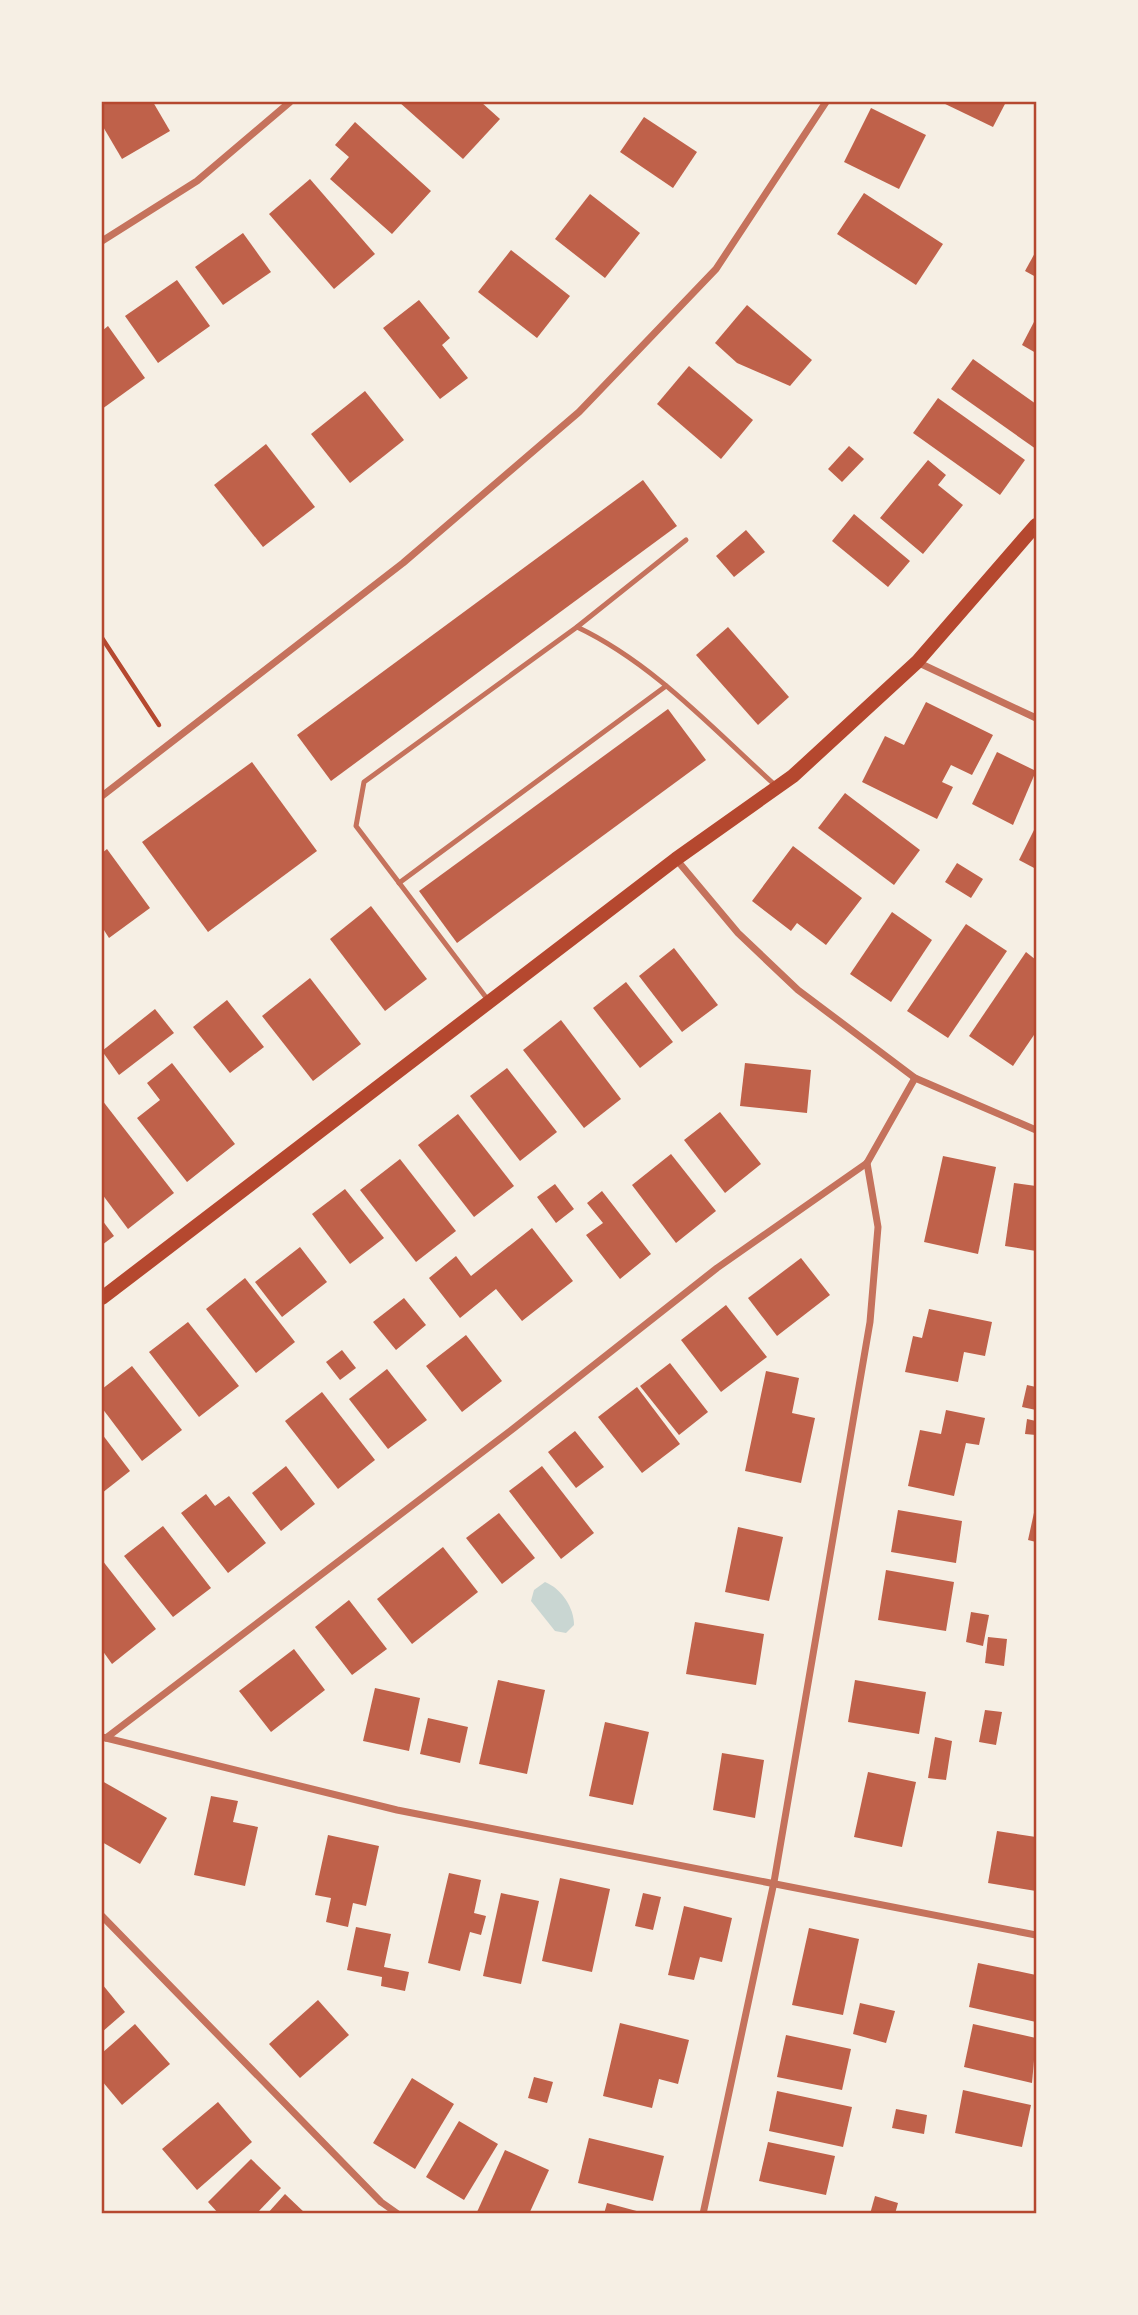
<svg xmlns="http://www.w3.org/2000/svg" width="1138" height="2315" font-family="'Nunito Sans',sans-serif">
<rect width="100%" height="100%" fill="#f6efe4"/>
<!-- water -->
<path fill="#c9d6d2" d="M545,1582C562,1589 574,1608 574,1625L566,1633L555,1631L531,1601L534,1590Z"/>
<!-- building -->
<g fill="#bf614a">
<path d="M102,102H153L170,131L122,159L102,125Z"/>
<path d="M399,102H481L500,119L463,159Z"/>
<path d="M941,102H1006L993,127Z"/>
<path d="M871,108L926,135L899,189L844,162Z"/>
<path d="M644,117L697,152L673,188L620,152Z"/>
<path d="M355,122L431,191L392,234L330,179L349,157L335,145Z"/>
<path d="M310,179L375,254L334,289L269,214Z"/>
<path d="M864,193L943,244L916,285L837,234Z"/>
<path d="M590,194L640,233L605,278L555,239Z"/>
<path d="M243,233L271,272L223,305L195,267Z"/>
<path d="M511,250L570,296L537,338L478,292Z"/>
<path d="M1036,251V277L1025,271Z"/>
<path d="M177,280L210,326L158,363L125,316Z"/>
<path d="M419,300L450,338L442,345L468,378L440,399L383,328Z"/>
<path d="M747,305L812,360L790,386L737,363L715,343Z"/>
<path d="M1036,318V353L1022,345Z"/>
<path d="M108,326L145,378L102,409V331Z"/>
<path d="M973,359L1036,404V449L951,389Z"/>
<path d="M689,366L753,420L721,459L657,404Z"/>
<path d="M365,391L404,440L350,483L311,434Z"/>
<path d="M938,398L1025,460L1000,495L913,433Z"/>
<path d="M266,444L315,507L263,547L214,485Z"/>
<path d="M849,446L864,459L842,482L828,469Z"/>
<path d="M928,460L946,475L938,485L963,505L923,554L880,518Z"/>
<path d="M643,480L677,526L331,781L297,735Z"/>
<path d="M854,514L910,561L888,587L832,541Z"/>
<path d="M746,530L765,552L734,577L716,556Z"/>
<path d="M728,627L789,697L758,725L696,655Z"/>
<path d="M926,702L993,735L972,775L951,765L942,782L953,787L937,819L862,782L885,736L904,745Z"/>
<path d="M668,709L706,760L457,943L419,891Z"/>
<path d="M997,752L1036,771L1013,825L972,804Z"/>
<path d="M252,762L317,851L208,932L142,842Z"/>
<path d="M845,793L920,850L894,885L818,828Z"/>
<path d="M1036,826V869L1019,860Z"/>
<path d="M793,846L862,898L826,945L797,923L791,931L752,901Z"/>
<path d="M107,849L150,908L109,938L102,927V853Z"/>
<path d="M957,863L983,879L971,898L945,882Z"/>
<path d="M371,906L427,979L385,1011L330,939Z"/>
<path d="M892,912L932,940L891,1002L850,974Z"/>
<path d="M966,924L1007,951L948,1038L907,1011Z"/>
<path d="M674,948L718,1005L682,1032L639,976Z"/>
<path d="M1026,952L1036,960V1032L1013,1066L969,1036Z"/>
<path d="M310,978L361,1044L313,1081L262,1016Z"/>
<path d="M626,982L673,1042L640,1068L593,1008Z"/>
<path d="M227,1000L264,1047L230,1073L193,1027Z"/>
<path d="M155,1009L174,1033L119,1075L102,1051Z"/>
<path d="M561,1020L621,1099L584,1128L523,1050Z"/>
<path d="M172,1063L235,1144L187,1182L137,1118L160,1100L147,1083Z"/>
<path d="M745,1063L811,1070L807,1113L740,1106Z"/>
<path d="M507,1068L557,1132L520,1161L470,1096Z"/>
<path d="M102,1100L174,1193L128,1229L102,1194Z"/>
<path d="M720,1112L761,1164L725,1193L684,1140Z"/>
<path d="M458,1114L514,1186L474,1217L418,1145Z"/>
<path d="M671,1154L716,1211L676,1243L632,1185Z"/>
<path d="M943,1156L996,1167L978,1254L924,1242Z"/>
<path d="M400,1159L456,1231L416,1262L360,1190Z"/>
<path d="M1014,1183L1036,1186V1251L1005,1246Z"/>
<path d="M555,1184L574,1209L556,1223L537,1197Z"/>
<path d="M345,1189L384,1238L350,1264L312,1214Z"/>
<path d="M602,1191L651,1254L620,1279L586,1235L603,1223L587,1203Z"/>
<path d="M102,1220L114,1236L102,1245Z"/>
<path d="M532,1228L573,1281L522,1321L496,1289L460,1318L429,1278L456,1256L471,1276Z"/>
<path d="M300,1247L327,1282L282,1317L255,1282Z"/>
<path d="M801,1258L830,1295L777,1336L748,1298Z"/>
<path d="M245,1278L295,1342L256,1373L206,1309Z"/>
<path d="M404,1298L426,1325L396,1350L373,1322Z"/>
<path d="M726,1305L767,1357L721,1392L681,1340Z"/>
<path d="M929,1309L992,1322L985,1356L964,1352L958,1382L905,1372L913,1336L922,1338Z"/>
<path d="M188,1322L239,1386L199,1417L149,1352Z"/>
<path d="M466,1335L502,1381L462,1412L426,1366Z"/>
<path d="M342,1350L356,1368L340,1380L326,1362Z"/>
<path d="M670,1363L708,1412L679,1435L640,1386Z"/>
<path d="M132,1366L182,1430L142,1461L102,1408V1389Z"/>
<path d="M387,1369L427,1420L388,1449L349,1399Z"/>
<path d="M766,1371L799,1378L792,1413L815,1418L801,1483L745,1471Z"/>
<path d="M1027,1385L1036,1387V1410L1022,1407Z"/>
<path d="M637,1387L680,1444L642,1473L598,1417Z"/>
<path d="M322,1392L375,1460L338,1489L285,1421Z"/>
<path d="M946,1410L985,1418L979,1445L966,1443L954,1496L908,1486L920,1430L941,1434Z"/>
<path d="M1027,1419L1036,1421V1435L1025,1434Z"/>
<path d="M575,1431L604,1467L576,1488L548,1452Z"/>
<path d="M102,1434L130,1471L102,1493Z"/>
<path d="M286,1466L315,1504L281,1531L252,1493Z"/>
<path d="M542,1466L594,1533L561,1559L509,1491Z"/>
<path d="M206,1494L215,1506L229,1496L266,1543L228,1573L181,1513Z"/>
<path d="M1035,1508H1036V1542L1028,1540Z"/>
<path d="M898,1510L962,1521L956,1563L891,1552Z"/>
<path d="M499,1513L535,1558L502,1584L466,1538Z"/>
<path d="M163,1526L211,1588L173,1617L124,1556Z"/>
<path d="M738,1527L783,1537L769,1601L725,1592Z"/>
<path d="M443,1547L478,1592L412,1644L377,1599Z"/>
<path d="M102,1560L156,1629L112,1664L102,1650Z"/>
<path d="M886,1570L954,1582L946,1631L878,1620Z"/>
<path d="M349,1600L387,1649L352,1675L315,1627Z"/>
<path d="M971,1612L989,1615L983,1646L966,1642Z"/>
<path d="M695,1622L764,1634L756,1685L686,1674Z"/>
<path d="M988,1637L1007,1639L1004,1666L985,1663Z"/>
<path d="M294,1649L325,1690L271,1732L239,1691Z"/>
<path d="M498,1680L545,1690L527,1774L479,1764Z"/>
<path d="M855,1680L926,1692L919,1734L848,1722Z"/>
<path d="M375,1688L420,1698L409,1751L363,1741Z"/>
<path d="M985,1710L1002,1712L996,1745L979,1742Z"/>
<path d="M428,1718L468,1727L460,1763L420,1754Z"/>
<path d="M605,1722L649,1732L633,1805L589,1796Z"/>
<path d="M935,1737L952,1741L946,1780L928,1778Z"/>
<path d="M722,1753L764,1760L755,1818L713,1810Z"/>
<path d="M868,1772L916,1782L902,1847L854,1837Z"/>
<path d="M102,1781L167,1818L140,1864L102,1842Z"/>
<path d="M211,1796L238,1801L233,1822L258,1827L245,1886L194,1875Z"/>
<path d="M997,1831L1036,1837V1891L988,1883Z"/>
<path d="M328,1835L379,1846L366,1906L353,1903L348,1927L326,1922L331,1898L315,1895Z"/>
<path d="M449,1873L481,1880L474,1913L486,1916L481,1935L470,1932L460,1971L428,1963Z"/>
<path d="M560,1878L610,1889L592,1972L542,1961Z"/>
<path d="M501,1893L539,1901L521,1984L483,1976Z"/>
<path d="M643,1893L661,1897L653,1930L635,1926Z"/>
<path d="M684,1906L732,1918L722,1962L700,1957L694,1980L668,1975Z"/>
<path d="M356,1927L391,1934L384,1967L409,1972L405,1991L381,1986L382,1977L347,1970Z"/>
<path d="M809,1928L859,1939L843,2015L792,2005Z"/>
<path d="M978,1963L1036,1975V2022L969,2007Z"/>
<path d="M102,1984L125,2012L102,2032Z"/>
<path d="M318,2000L349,2035L300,2078L269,2044Z"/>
<path d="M860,2003L895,2011L886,2043L853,2034Z"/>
<path d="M620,2023L689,2040L678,2084L659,2079L652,2108L603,2096Z"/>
<path d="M135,2024L170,2064L122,2105L102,2081V2053Z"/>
<path d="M973,2024L1036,2038L1032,2083L964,2067Z"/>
<path d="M786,2035L851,2049L842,2090L777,2077Z"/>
<path d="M534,2077L553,2082L547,2103L528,2098Z"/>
<path d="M412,2078L454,2104L415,2169L373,2143Z"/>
<path d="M963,2090L1031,2105L1022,2147L955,2133Z"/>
<path d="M777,2091L852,2107L843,2147L769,2131Z"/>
<path d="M218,2102L252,2142L197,2190L162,2149Z"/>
<path d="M896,2109L927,2115L924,2134L892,2128Z"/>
<path d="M459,2121L498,2144L464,2200L426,2177Z"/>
<path d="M589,2138L664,2156L653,2201L578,2183Z"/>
<path d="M768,2142L835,2156L826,2195L759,2181Z"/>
<path d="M505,2150L549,2170L529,2214H480L477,2212Z"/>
<path d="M251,2159L281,2188L256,2214H219L208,2202Z"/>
<path d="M285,2194L306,2214H267Z"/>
<path d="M875,2196L898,2203L895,2214H870Z"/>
<path d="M607,2203L644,2213V2214H604Z"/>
</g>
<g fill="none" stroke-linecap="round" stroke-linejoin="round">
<!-- path -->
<path stroke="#b5482f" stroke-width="4.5" d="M102,638L159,725"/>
<!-- service -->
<g stroke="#c5725c" stroke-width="5">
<path d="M577,627L686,540"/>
<path d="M399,883L666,686"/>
<path d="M488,1000L356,826L364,782L577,627C653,663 713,729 775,785"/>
</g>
<!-- minor -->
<g stroke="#c5725c" stroke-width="7">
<path d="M102,241L197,181L290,102"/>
<path d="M917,662L1036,718"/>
<path d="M102,796L403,563L579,412L716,269L826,102"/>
<path d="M676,859L738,933L798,990L915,1078L1036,1130"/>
<path d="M102,1737L397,1810L1036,1935"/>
<path d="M106,1738L514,1428L717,1268L867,1163L915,1078"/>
<path d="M102,1916L381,2202L398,2214"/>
<path d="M703,2214L774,1882L870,1322L878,1227L867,1163"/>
</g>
<!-- secondary -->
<path stroke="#b5482f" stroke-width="14" d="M102,1298L676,859L793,776L917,662L1036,525"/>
</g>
<!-- border -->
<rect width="1138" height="2315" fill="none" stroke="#f6efe4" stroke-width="206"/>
<rect x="103" y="103" width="932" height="2109" fill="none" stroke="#b5482f" stroke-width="2.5"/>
</svg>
